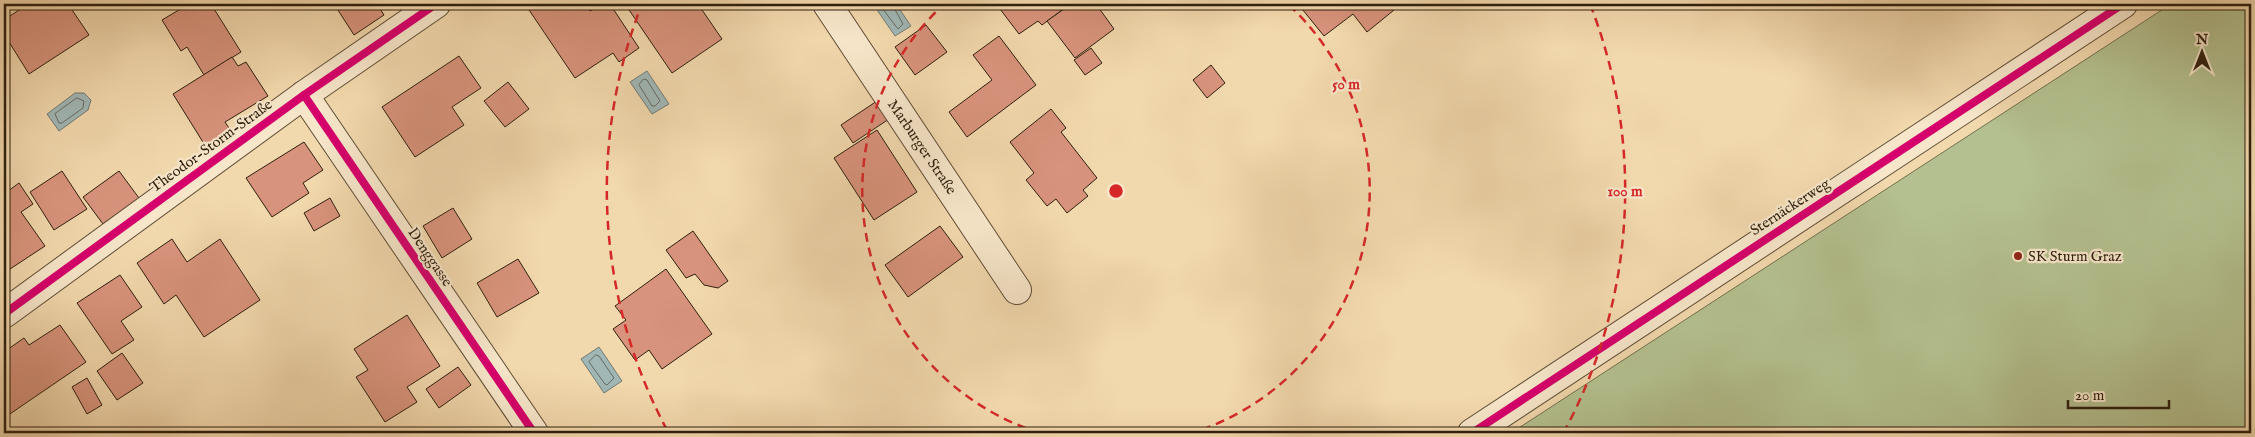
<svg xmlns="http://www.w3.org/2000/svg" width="2255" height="437" font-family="'IM FELL English',serif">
<rect width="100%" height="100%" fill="#f2d8ad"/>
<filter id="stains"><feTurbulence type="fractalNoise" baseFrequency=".004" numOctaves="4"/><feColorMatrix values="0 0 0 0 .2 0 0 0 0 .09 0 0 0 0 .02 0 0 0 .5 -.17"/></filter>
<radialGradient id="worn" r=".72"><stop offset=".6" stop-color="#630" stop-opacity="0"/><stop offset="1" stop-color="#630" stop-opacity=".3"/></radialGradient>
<!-- green -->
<path fill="#b4c08f" stroke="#71704e" d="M2171,4H2251V433H1511Z"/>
<!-- water -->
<g fill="#a0b7b6" stroke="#727a73">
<path d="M873,4H896L911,26L895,36Z"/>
<path d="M647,71L669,104L652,114L630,82Z"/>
<path d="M75,93H84L91,100L88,110L59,131L47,114Z"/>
<path d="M599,347L622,381L604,393L581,359Z"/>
</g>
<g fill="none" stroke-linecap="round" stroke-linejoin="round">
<!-- shore -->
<g stroke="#676b62" stroke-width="1">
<path d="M879,4L898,29L903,24L892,4"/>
<path d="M644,79L647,80L660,101L655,106H652L639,85Z"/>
<path d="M77,98L84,101L83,108L62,123H59L55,114Z"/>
<path d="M596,355L599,356L614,378L607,385L605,384L589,362Z"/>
</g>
</g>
<!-- building -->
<g fill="#d8937c" stroke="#2e1f0e">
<path d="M28,4H68L89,35L29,74L4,34V20Z"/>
<path d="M189,4H211L241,52L204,75L187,47L181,51L162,20Z"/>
<path d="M334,4H377L384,15L354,35Z"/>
<path d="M525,4H585L590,11L601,4H610L639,48L619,62L613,53L575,78Z"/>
<path d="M625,4H698L722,39L672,73Z"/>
<path d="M1007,4H1040L1043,8L1048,4H1064L1066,7L1042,25L1038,21L1019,34L1000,9Z"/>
<path d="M1071,4H1096L1114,29L1075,58L1047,21Z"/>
<path d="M1298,4H1388L1394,10L1367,32L1353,14L1324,36Z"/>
<path d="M926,25L947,52L915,75L895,47Z"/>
<path d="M999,36L1036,85L967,137L949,112L992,80L973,55Z"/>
<path d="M1091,48L1102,63L1085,75L1074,60Z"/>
<path d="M459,56L481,88L452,107L464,125L415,157L382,107Z"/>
<path d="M232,57L238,66L246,62L268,96L225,122L231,131L206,147L173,94Z"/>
<path d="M1211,65L1225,83L1207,98L1193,80Z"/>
<path d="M508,82L529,109L505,127L484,101Z"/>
<path d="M877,101L889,119L853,143L841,125Z"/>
<path d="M1051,109L1066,128L1061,132L1097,178L1083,190L1088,196L1067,213L1056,199L1047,206L1026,180L1034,173L1010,142Z"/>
<path d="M877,130L917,192L874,220L834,158Z"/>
<path d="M304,142L323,170L303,183L309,193L272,217L246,178Z"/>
<path d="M62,171L87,209L54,230L30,192Z"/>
<path d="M119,171L139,198L103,224L83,197Z"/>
<path d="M19,183L33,204L21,212L45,246L4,273V194Z"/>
<path d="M330,198L340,216L314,231L304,213Z"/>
<path d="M453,208L472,239L442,258L423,226Z"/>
<path d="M940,226L963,257L908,297L885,265Z"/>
<path d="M693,231L728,281L718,288L704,285L695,274L686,278L666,250Z"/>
<path d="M172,239L187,262L220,239L260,300L204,337L176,295L164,304L137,263Z"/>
<path d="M518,259L539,293L497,317L477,283Z"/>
<path d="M666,269L712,334L662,369L649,350L635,360L613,329L626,320L615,306Z"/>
<path d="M120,275L142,307L121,321L134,340L112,354L77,303Z"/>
<path d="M407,315L440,366L407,387L417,402L385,422L356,377L368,370L354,349Z"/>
<path d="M60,325L86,362L4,418V352L24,338L29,345Z"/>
<path d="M122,353L143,383L117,400L97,371Z"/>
<path d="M458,367L471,385L439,408L426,389Z"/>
<path d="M87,378L102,405L87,414L72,387Z"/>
</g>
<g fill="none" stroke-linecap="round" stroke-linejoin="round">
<defs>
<g id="minor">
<path d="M827,4L1017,290"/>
<path d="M304,95L534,433"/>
<path d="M4,314L304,95L436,4"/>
<path d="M1472,433L2123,4"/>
</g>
</defs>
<!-- minor casing -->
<use href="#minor" stroke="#5f4d36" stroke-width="30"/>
<!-- minor -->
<use href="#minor" stroke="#f7e6ca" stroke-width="28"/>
<defs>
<g id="cycleway">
<path d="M304,95L534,433"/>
<path d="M4,314L304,95L436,4"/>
<path d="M1472,433L2123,4"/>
</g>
</defs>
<!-- cycleway casing -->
<use href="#cycleway" stroke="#f7e6ca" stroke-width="11"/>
<!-- cycleway -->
<use href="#cycleway" stroke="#d6006c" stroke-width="8"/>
</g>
<!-- distance rings -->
<g fill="none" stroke="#d62828" stroke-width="2.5" stroke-dasharray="9 6">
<path d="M1040 433A254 254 0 0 1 943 5M1289 5A254 254 0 0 1 1192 433"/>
<path d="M667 430A509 509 0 0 1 642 4M1590 4A509 509 0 0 1 1565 430"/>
</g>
<!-- markers -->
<circle fill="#8f2418" stroke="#f7e6ca" stroke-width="2" cx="2018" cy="256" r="5"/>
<g text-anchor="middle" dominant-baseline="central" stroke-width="4.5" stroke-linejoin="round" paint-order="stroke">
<!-- street labels -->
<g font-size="15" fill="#2e1f0e" stroke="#f7e6ca">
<text transform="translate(211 146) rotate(-36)">Theodor-Storm-Straße</text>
<text transform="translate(922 147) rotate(56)">Marburger Straße</text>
<text transform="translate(1790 207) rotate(-33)">Sternäckerweg</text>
<text transform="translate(430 257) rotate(56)">Denggasse</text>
</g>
<!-- poi labels -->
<g font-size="15" fill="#2e1f0e" stroke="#f7e6ca" text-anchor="start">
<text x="2028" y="256">SK Sturm Graz</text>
</g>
</g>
<circle cx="1116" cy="191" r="8" fill="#d62828" stroke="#f7e6ca" stroke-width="2.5"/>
<g font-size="15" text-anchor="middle" font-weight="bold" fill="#d62828" stroke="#f7e6ca" stroke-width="4.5" stroke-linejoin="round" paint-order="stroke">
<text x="1346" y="89">50 m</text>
<text x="1625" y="196">100 m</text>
</g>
<!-- margin -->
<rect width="2255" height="437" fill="none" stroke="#f2d8ad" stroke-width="20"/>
<rect x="5" y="5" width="2245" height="427" fill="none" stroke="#2e1f0e" stroke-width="2.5"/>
<rect x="10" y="10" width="2235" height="417" fill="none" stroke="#2e1f0e"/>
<!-- north arrow -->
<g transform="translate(2202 52)" stroke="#f7e6ca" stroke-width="4" paint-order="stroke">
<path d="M0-4L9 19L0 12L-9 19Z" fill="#2e1f0e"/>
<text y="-8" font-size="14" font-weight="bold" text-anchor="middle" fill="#2e1f0e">N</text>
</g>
<!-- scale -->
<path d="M2068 400v8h101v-8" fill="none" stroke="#2e1f0e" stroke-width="2.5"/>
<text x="2075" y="400" font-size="15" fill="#2e1f0e" stroke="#f7e6ca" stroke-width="4" paint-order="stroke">20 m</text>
<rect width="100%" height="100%" filter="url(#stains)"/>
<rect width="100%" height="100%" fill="url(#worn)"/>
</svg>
